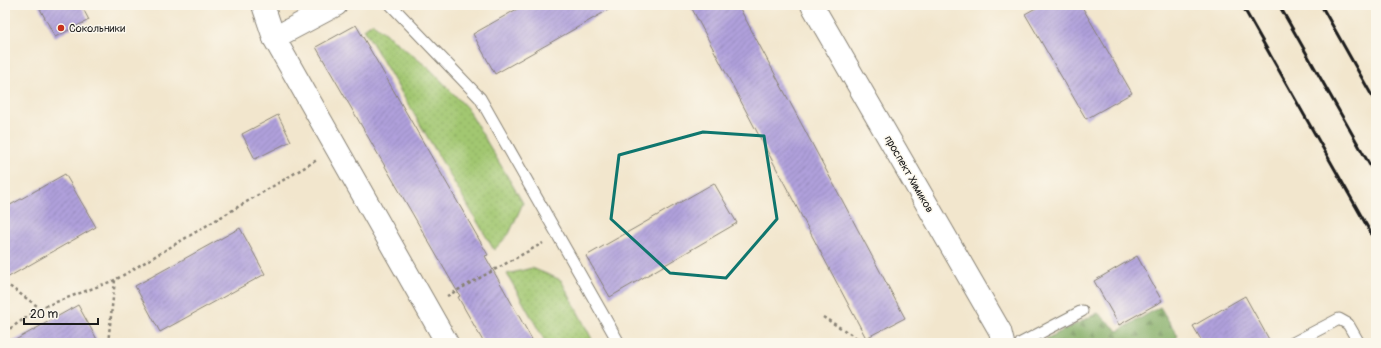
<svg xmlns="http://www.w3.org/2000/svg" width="1381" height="348" font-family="Pangolin,sans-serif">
<defs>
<pattern id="grass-dots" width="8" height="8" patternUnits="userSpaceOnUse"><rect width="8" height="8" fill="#a2c771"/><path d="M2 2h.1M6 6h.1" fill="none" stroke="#8baa61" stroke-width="1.8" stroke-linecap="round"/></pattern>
<pattern id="forest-firs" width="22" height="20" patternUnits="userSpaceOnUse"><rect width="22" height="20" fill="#81ac63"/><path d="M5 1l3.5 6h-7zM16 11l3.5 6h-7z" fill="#698b51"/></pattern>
<pattern id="building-hatch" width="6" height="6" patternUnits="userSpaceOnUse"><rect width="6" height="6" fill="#b0a0dc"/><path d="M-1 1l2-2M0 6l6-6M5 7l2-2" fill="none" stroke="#8e82b2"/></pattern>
</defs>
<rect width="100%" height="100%" fill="#fbf7ec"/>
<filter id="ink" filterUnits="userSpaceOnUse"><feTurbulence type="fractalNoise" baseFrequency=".025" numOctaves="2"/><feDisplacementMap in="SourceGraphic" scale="8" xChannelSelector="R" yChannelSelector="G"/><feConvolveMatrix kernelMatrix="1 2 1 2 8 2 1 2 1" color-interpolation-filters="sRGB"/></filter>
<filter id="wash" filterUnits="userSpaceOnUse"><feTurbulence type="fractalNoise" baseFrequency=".012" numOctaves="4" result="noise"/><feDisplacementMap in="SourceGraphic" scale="16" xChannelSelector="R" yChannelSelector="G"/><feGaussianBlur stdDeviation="0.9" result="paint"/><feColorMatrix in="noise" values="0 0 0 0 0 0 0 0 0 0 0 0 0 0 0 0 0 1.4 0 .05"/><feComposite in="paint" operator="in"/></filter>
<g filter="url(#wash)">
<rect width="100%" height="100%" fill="#f2e6cd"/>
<!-- grass -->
<g fill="url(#grass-dots)" stroke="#5f7246">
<path d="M372,23L431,70L467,108L523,203L509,234L494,250L364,29Z"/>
<path d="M532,268L561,280L594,343H546L507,274Z"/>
</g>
<!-- forest -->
<path fill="url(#forest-firs)" stroke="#4e6440" d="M1160,307L1178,336L1172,343H1048L1046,339L1098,313L1118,331Z"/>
<g id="blocks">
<!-- building -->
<g fill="url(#building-hatch)">
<path d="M38,5H81L89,20L55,37Z"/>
<path d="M524,5H617L495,74L473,34Z"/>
<path d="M690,5H738L905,318L866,338Z"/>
<path d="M1041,5H1081L1132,93L1086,119L1025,14Z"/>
<path d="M356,25L488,255L485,256L534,343H484L458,297L460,296L316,47Z"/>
<path d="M278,115L291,141L255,159L242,134Z"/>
<path d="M65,174L96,227L5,279V208Z"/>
<path d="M714,183L737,223L610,297L586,256Z"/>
<path d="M240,228L265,274L160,332L135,286Z"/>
<path d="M1137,256L1162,301L1119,325L1094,281Z"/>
<path d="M1245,296L1271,343H1203L1193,326Z"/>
<path d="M78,305L99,343H10Z"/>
</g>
</g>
</g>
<g filter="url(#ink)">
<use href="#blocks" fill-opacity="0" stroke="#878174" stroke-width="1"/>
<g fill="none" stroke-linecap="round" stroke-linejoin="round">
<defs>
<g id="service">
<path d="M391,5L480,98L619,343"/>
<path d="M1021,343L1082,311"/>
<path d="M1293,343L1339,319L1348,324L1359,343"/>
</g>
<g id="minor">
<path d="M263,5L274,38L447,343"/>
<path d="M274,38L336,5"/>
</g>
<path id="tertiary" d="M812,5L1000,331L1003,343"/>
</defs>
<!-- service casing -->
<use href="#service" stroke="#878174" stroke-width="13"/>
<!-- minor casing -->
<use href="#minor" stroke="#878174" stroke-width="24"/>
<!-- tertiary casing -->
<use href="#tertiary" stroke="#878174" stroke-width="24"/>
<!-- path -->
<g stroke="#878174" stroke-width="2.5" stroke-dasharray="3 3" stroke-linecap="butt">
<path d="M5,283L40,308L115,280"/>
<path d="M447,296L543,243"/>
<path d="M823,317L865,343"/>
<path d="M5,332L40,308"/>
<path d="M108,343L115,280L317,160"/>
</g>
<!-- service -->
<use href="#service" stroke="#fff" stroke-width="11"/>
<!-- minor -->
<use href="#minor" stroke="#fff" stroke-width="22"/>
<!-- tertiary -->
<use href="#tertiary" stroke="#fff" stroke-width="22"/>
<!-- rail -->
<g stroke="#1c1c1c" stroke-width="3">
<path d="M1242,5L1376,242"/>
<path d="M1279,5L1376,176"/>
<path d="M1321,5L1376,103"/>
</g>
</g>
</g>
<!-- marked area -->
<path fill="none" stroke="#0f766e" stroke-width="3" stroke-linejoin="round" d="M703,132L764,136L777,219L726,278L670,273L611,219L619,155Z"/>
<!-- markers -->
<circle fill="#c8321e" stroke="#fbf7ec" stroke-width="1.5" cx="61" cy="28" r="4"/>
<g text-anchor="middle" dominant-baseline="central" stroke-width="3" stroke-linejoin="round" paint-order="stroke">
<!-- poi labels -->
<g font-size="11" fill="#1c1c1c" stroke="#fbf7ec" text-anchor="start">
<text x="69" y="28">Сокольники</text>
</g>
<!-- street labels -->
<g font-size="11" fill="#1c1c1c" stroke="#fbf7ec">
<text transform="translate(909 174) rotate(60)">проспект Химиков</text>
</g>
</g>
<!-- margin -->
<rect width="1381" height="348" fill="none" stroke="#fbf7ec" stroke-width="20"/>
<!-- scale -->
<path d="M24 318v6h74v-6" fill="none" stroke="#1c1c1c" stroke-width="2"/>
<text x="30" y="318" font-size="12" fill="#1c1c1c" stroke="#fbf7ec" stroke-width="3" paint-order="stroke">20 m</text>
</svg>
